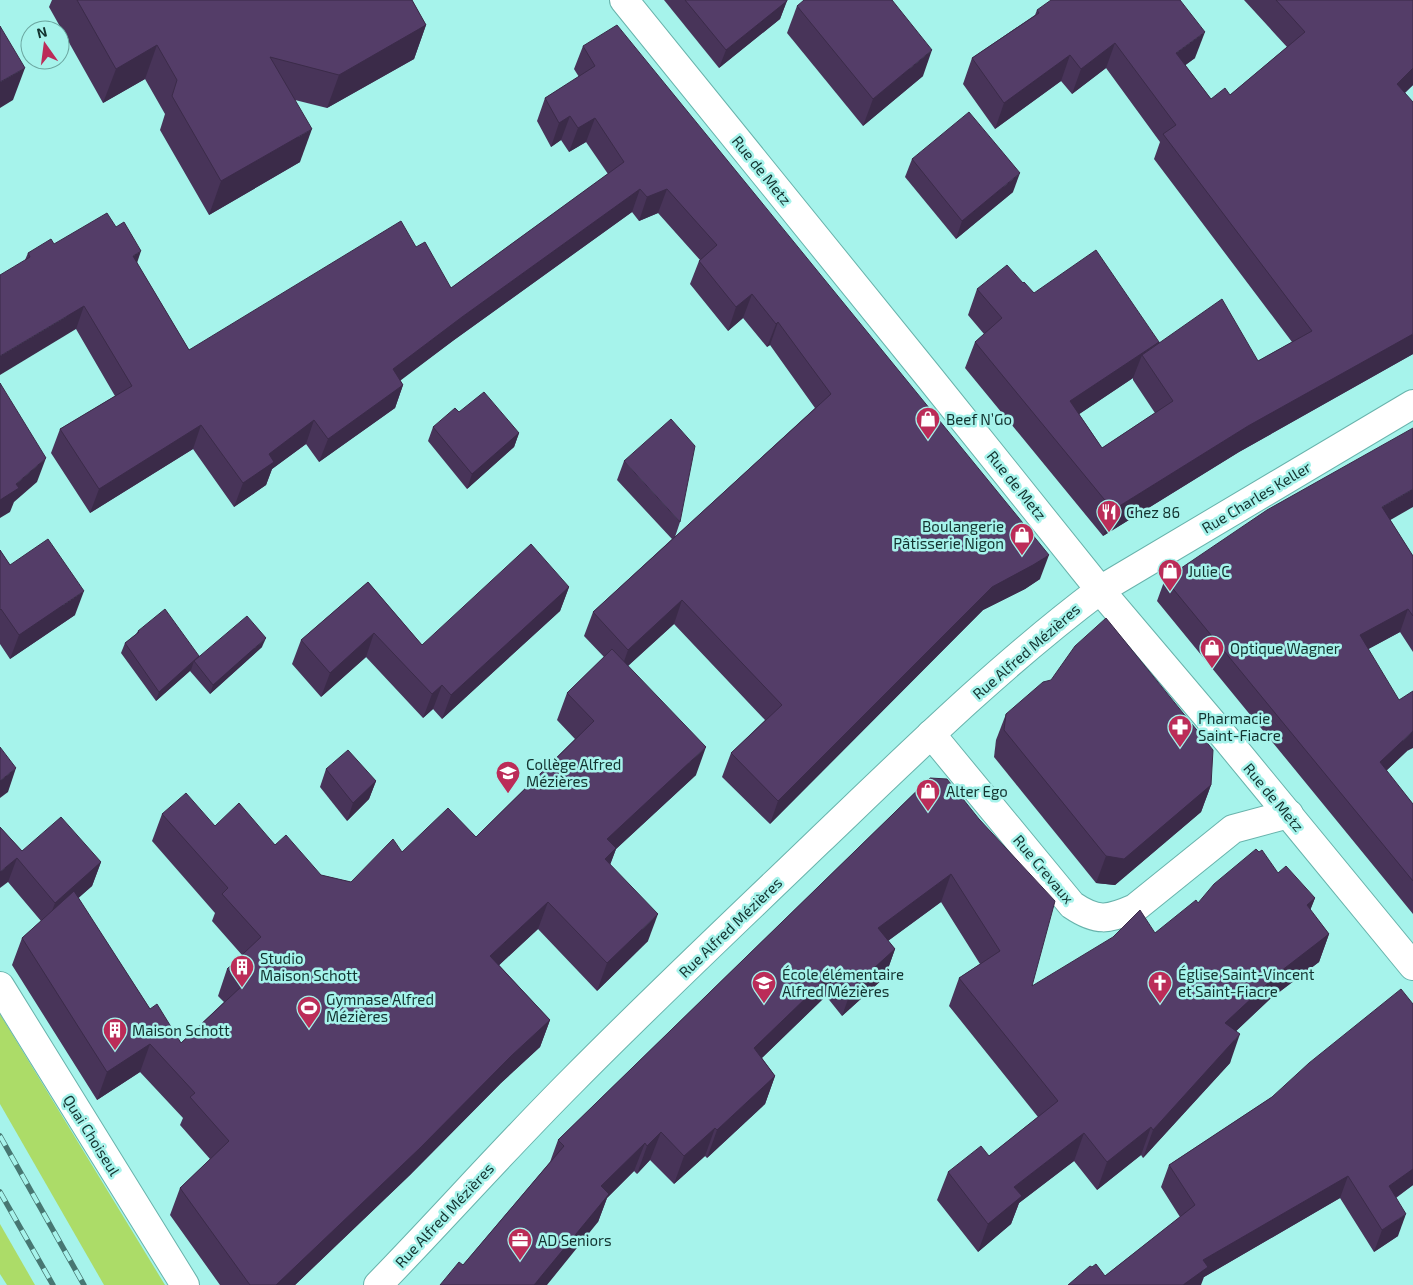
<svg xmlns="http://www.w3.org/2000/svg" width="1413" height="1285" font-family="'Exo 2',sans-serif">
<rect width="100%" height="100%" fill="#a6f3eb"/>
<!-- green -->
<g fill="#acdc68">
<path d="M0,1014L165,1285H104L0,1104Z"/>
<path d="M0,1224L35,1285H7L0,1274Z"/>
</g>
<g fill="none" stroke-linecap="round" stroke-linejoin="round">
<defs>
<g id="street">
<path d="M931,734L1072,905C1097,922 1108,920 1135,908L1233,829L1289,814"/>
<path d="M0,986L185,1285"/>
</g>
<g id="secondary">
<path d="M624,0L930,378L1100,590L1228,741L1413,966"/>
<path d="M378,1285C444,1217 506,1147 573,1080C653,999 736,921 818,842C909,755 999,666 1100,590L1413,404"/>
</g>
</defs>
<!-- street casing -->
<use href="#street" stroke="#68b3ac" stroke-width="30"/>
<!-- secondary casing -->
<use href="#secondary" stroke="#68b3ac" stroke-width="30"/>
<!-- street -->
<use href="#street" stroke="#fff" stroke-width="28"/>
<!-- secondary -->
<use href="#secondary" stroke="#fff" stroke-width="28"/>
<defs>
<g id="rail">
<path d="M0,1136L84,1285"/>
<path d="M0,1192L53,1285"/>
</g>
</defs>
<!-- rail casing -->
<use href="#rail" stroke="#477772" stroke-width="5.5"/>
<!-- rail -->
<use href="#rail" stroke="#a6f3eb" stroke-width="4" stroke-dasharray="11" stroke-linecap="butt"/>
</g>
<!-- wall -->
<g fill="#483459" fill-rule="evenodd">
<path d="M52,0H412L426,25L414,59L327,108L295,100L300,162L209,215L160,130L165,114L145,79L103,103L49,7Z"/>
<path d="M664,0H787L780,19L719,68Z"/>
<path d="M1244,0H1413V85L1405,93L1413,354L1239,452L1103,536L965,368L975,342L984,334L968,315L977,289L1023,283L1034,293L1159,342L1258,361L1292,342L1154,159L1160,142L1106,68L1072,94L1061,81L995,129L963,84L972,58L1035,15L1037,10L1195,58L1185,65L1211,99L1230,95L1287,47ZM1133,378V380L1155,413L1102,448L1079,414Z"/>
<path d="M797,6L923,76L863,126L787,33Z"/>
<path d="M583,46L1040,579L1025,589L983,610L770,824L722,777L731,753L765,720L674,624L628,666L696,775L616,849L610,864L648,941L597,991L538,929L499,965L550,1020L540,1047L501,1083L410,1175L295,1285H220L170,1215L180,1188L210,1159L180,1125L183,1118L140,1072L97,1100L12,965L22,938L41,921L8,882L0,827L22,851L101,862L92,886L78,898L150,1009L181,1043L224,1002L218,996L227,969L242,955L212,921L215,913L152,841L162,814L215,826L275,845L321,875L351,882L402,852L476,837L575,739L557,720L567,693L604,657L584,636L593,612L672,539L617,480L624,461L680,522L675,537L815,408L770,345L767,347L743,318L728,331L690,284L699,261L700,260L658,213L639,221L632,212L454,340L400,380L403,385L395,408L319,462L306,444L272,469L266,485L234,507L193,449L90,513L51,453L60,429L115,396L76,329L25,260L28,253L54,244L137,263L189,350L416,247L451,288L608,174L586,142L569,152L561,140L551,147L537,121L545,98L579,77L574,69Z"/>
<path d="M912,159L1013,192L956,239L905,177Z"/>
<path d="M459,412L519,433L514,447L467,489L428,441L433,427Z"/>
<path d="M1390,520L1413,556V652L1400,632L1368,649L1407,751L1386,771L1413,804V914L1157,601L1165,579Z"/>
<path d="M0,550L10,565L75,615L10,659L0,644Z"/>
<path d="M368,582L422,645L569,587L560,611L442,719L433,709L423,718L366,657L321,697L292,664L301,640Z"/>
<path d="M138,631L199,656L262,647L210,694L190,671L191,670L156,701L121,653L125,643L136,634Z"/>
<path d="M1006,714L1211,785L1201,812L1115,885L1096,883L994,757L996,740Z"/>
<path d="M326,769L376,781L369,799L347,821L320,787Z"/>
<path d="M930,778L1032,986L1155,933L1198,903L1278,873L1315,898L1310,910L1329,934L1319,962L1270,999L1236,1031L1230,1063L1143,1158L1141,1155L1097,1190L1074,1161L1019,1203L1011,1224L978,1252L937,1200L948,1172L989,1156L1038,1117L949,1006L959,978L980,964L941,902L888,941L895,949L885,977L842,1016L826,996L762,1058L775,1076L765,1104L707,1158L705,1156L674,1184L650,1160L637,1174L634,1171L607,1198L598,1222L463,1265L550,1162L558,1140Z"/>
<path d="M1413,1004V1185L1396,1198L1398,1236L1374,1252L1340,1198L1204,1277L1105,1276L1180,1217L1161,1187L1169,1165Z"/>
</g>
<!-- shaded-wall -->
<g fill="#3b2b49">
<path d="M787,1L780,19L719,68L726,50Z"/>
<path d="M426,25L414,59L327,108L339,75Z"/>
<path d="M1205,32L1195,58L1167,79L1176,53Z"/>
<path d="M1115,43L1106,68L1072,94L1081,69Z"/>
<path d="M157,45L145,79L103,103L116,69Z"/>
<path d="M932,50L923,76L863,126L873,99Z"/>
<path d="M1070,55L1061,81L995,129L1004,103Z"/>
<path d="M25,68L13,100L0,108V82Z"/>
<path d="M1413,68V85L1387,109L1397,84Z"/>
<path d="M570,116L561,140L551,147L559,123Z"/>
<path d="M595,118L586,142L569,152L578,128Z"/>
<path d="M312,129L300,162L209,215L221,181Z"/>
<path d="M1020,173L1013,192L956,239L962,221Z"/>
<path d="M640,189L632,212L454,340L384,393L393,369L462,317Z"/>
<path d="M667,189L658,213L639,221L647,197Z"/>
<path d="M141,251L133,275V256Z"/>
<path d="M752,294L743,318L728,331L736,307Z"/>
<path d="M84,306L76,329L0,375V356Z"/>
<path d="M778,322L770,345L767,347L776,324Z"/>
<path d="M1413,334V354L1239,452L1103,536L1113,510L1248,426Z"/>
<path d="M1159,342L1142,355L1133,378L1060,427L1070,401Z"/>
<path d="M403,385L395,408L319,462L328,439Z"/>
<path d="M314,420L306,444L272,469L266,485L234,507L243,483L269,454Z"/>
<path d="M201,425L193,449L90,513L99,489Z"/>
<path d="M519,433L514,447L467,489L472,474Z"/>
<path d="M46,458L37,482L14,502L10,512L0,518V500L16,484Z"/>
<path d="M1413,489V507L1373,530L1382,507Z"/>
<path d="M1049,555L1040,579L1025,589L983,610L770,824L778,801L992,587Z"/>
<path d="M569,587L560,611L442,719L451,695Z"/>
<path d="M84,591L75,615L10,659L19,635Z"/>
<path d="M682,600L674,624L620,673L628,650Z"/>
<path d="M1408,609L1400,632L1352,658L1360,635Z"/>
<path d="M374,633L366,657L321,697L330,673Z"/>
<path d="M266,638L262,647L210,694L213,685Z"/>
<path d="M194,661L191,670L156,701L159,692Z"/>
<path d="M442,685L433,709L423,718L432,694Z"/>
<path d="M1413,731V748L1407,751L1371,785L1380,762Z"/>
<path d="M706,747L696,775L616,849L606,876L595,886L607,839Z"/>
<path d="M16,768L8,792L0,798V781Z"/>
<path d="M376,781L369,799L347,821L353,803Z"/>
<path d="M1211,785L1201,812L1115,885L1096,883L1106,856Z"/>
<path d="M17,858L8,882L0,888V872Z"/>
<path d="M101,862L92,886L46,927L55,903Z"/>
<path d="M951,874L941,902L867,956L878,928Z"/>
<path d="M1315,898L1304,926L1307,905Z"/>
<path d="M548,902L538,929L480,983L490,956Z"/>
<path d="M658,914L648,941L597,991L607,963Z"/>
<path d="M1329,934L1319,962L1270,999L1215,1051L1225,1023L1281,971Z"/>
<path d="M895,949L885,977L842,1016L852,988Z"/>
<path d="M837,968L826,996L743,1076L754,1048Z"/>
<path d="M550,1020L540,1047L501,1083L410,1175L295,1285H276L511,1056Z"/>
<path d="M1240,1034L1230,1063L1143,1158L1153,1130Z"/>
<path d="M150,1044L140,1072L97,1100L107,1072Z"/>
<path d="M775,1076L765,1104L707,1158L717,1130Z"/>
<path d="M1151,1127L1141,1155L1097,1190L1107,1162Z"/>
<path d="M715,1128L705,1156L674,1184L684,1156Z"/>
<path d="M661,1132L650,1160L637,1174L647,1146Z"/>
<path d="M1084,1133L1074,1161L1019,1203L1011,1224L978,1252L988,1224L1014,1187Z"/>
<path d="M645,1143L634,1171L607,1198L598,1222L547,1285H534L601,1186Z"/>
<path d="M1413,1169V1185L1381,1208L1389,1186Z"/>
<path d="M1348,1176L1340,1198L1204,1277L1201,1285H1183L1203,1260Z"/>
<path d="M1406,1214L1398,1236L1374,1252L1382,1230Z"/>
</g>
<!-- building -->
<g fill="#543d68" stroke="#3b2b49">
<path d="M77,0H412L426,25L339,75L270,57L312,129L221,181L172,96L177,80L157,45L116,69Z"/>
<path d="M685,0H787V1L726,50Z"/>
<path d="M804,0H892L932,50L873,99L797,6Z"/>
<path d="M1051,0H1180L1205,32L1176,53L1211,99L1225,88L1230,95L1305,32L1276,0H1413V68L1397,84L1413,102V334L1248,426L1113,510L975,342L1002,318L977,289L1007,265L1023,283L1024,282L1034,293L1096,250L1159,342L1070,401L1102,448L1173,401L1142,355L1222,299L1258,361L1312,331L1163,134L1176,125L1115,43L1081,69L1070,55L1004,103L972,58L1039,13L1037,10Z"/>
<path d="M617,25L1049,555L1033,565L992,587L778,801L731,753L782,705L682,600L628,650L593,612L831,394L778,322L776,324L752,294L736,307L699,261L717,245L667,189L647,197L640,189L462,317L393,369L403,385L328,439L314,420L269,454L274,462L243,483L201,425L99,489L60,429L132,386L84,306L0,356V275L30,257L28,253L51,239L54,244L107,213L116,227L124,222L141,251L133,256L189,350L401,221L416,247L425,242L451,288L624,162L595,118L578,128L570,116L559,123L545,98L595,66L583,46Z"/>
<path d="M0,26L25,68L0,82Z"/>
<path d="M969,112L1020,173L962,221L912,159Z"/>
<path d="M0,383L46,458L16,484L19,488L0,500Z"/>
<path d="M484,392L519,433L472,474L433,427L455,408L459,412Z"/>
<path d="M671,419L695,446L680,522L624,461Z"/>
<path d="M1413,428V489L1382,507L1413,556V616L1408,609L1360,635L1399,700L1413,691V731L1380,762L1413,804V881L1165,579L1267,510Z"/>
<path d="M48,539L84,591L19,635L1,609L0,610V550L10,565Z"/>
<path d="M531,544L569,587L451,695L442,685L432,694L374,633L330,673L301,640L368,582L422,645Z"/>
<path d="M165,609L199,656L159,692L125,643L139,632L138,631Z"/>
<path d="M247,616L266,638L213,685L194,661Z"/>
<path d="M1106,618L1213,750L1211,785L1124,859L1106,856L1004,730L1006,714L1043,682L1051,680L1075,646Z"/>
<path d="M612,649L706,747L607,839L616,848L605,859L658,914L607,963L548,902L490,956L550,1020L511,1056L420,1148L276,1285H250L180,1188L229,1141L190,1097L195,1093L150,1044L107,1072L22,938L74,891L150,1009L157,1004L181,1043L243,985L227,969L261,937L222,894L228,888L162,814L186,793L215,826L239,803L275,845L286,835L321,875L351,882L393,839L402,852L448,808L476,837L594,721L567,693Z"/>
<path d="M0,747L16,768L0,781Z"/>
<path d="M348,750L376,781L353,803L326,769Z"/>
<path d="M930,778L947,779L979,819L1055,901L1032,986L1113,937L1140,910L1155,933L1196,900L1198,903L1214,884L1256,849L1259,852L1262,850L1278,873L1286,866L1315,898L1307,905L1329,934L1281,971L1225,1023L1240,1034L1153,1130L1151,1127L1107,1162L1084,1133L1014,1187L1022,1196L988,1224L948,1172L981,1146L989,1156L1058,1101L959,978L1000,951L951,874L878,928L895,949L852,988L837,968L754,1048L775,1076L717,1130L715,1128L684,1156L661,1132L647,1146L645,1143L601,1186L609,1194L534,1285H440L459,1262L463,1265L564,1146L558,1140Z"/>
<path d="M61,817L101,862L55,903L17,858L0,872V827L22,851Z"/>
<path d="M1401,989L1413,1004V1169L1389,1186L1406,1214L1382,1230L1348,1176L1203,1260L1208,1267L1183,1285H1068L1090,1266L1092,1267L1096,1264L1105,1276L1195,1205L1169,1165L1272,1097L1309,1063Z"/>
</g>
<!-- icons -->
<defs>
<symbol id="shop-pin" viewBox="-11 -11 22 30"><path d="M0 17L-7.5 6A9.5 9.5 0 1 1 7.5 6Z" fill="#bb2c58" stroke="#a6f3eb"/><path d="M-5-2.5h2.3a2.7 3.5 0 0 1 5.4 0H5L5.5 6h-11ZM-1.5-2.5h3a1.5 2.3 0 0 0-3 0Z" fill="#fff"/></symbol>
<symbol id="restaurant-pin" viewBox="-11 -11 22 30"><path d="M0 17L-7.5 6A9.5 9.5 0 1 1 7.5 6Z" fill="#bb2c58" stroke="#a6f3eb"/><path d="M-5-6h1v4h1v-4h1v4h1v-4h1v5L-1.5 .5V6h-2V.5L-5-1ZM5-6V6H3V1.5H1.5Q1.5-4 5-6Z" fill="#fff"/></symbol>
<symbol id="pharmacy-pin" viewBox="-11 -11 22 30"><path d="M0 17L-7.5 6A9.5 9.5 0 1 1 7.5 6Z" fill="#bb2c58" stroke="#a6f3eb"/><path d="M-2-6h4v4h4v4h-4v4h-4v-4h-4v-4h4Z" fill="#fff"/></symbol>
<symbol id="school-pin" viewBox="-11 -11 22 30"><path d="M0 17L-7.5 6A9.5 9.5 0 1 1 7.5 6Z" fill="#bb2c58" stroke="#a6f3eb"/><path d="M0-5L7-2L0 1L-7-2ZM-4 1L0 2.5L4 1V4Q0 6-4 4Z" fill="#fff"/></symbol>
<symbol id="building-pin" viewBox="-11 -11 22 30"><path d="M0 17L-7.5 6A9.5 9.5 0 1 1 7.5 6Z" fill="#bb2c58" stroke="#a6f3eb"/><path d="M-4-6H4V6H1V3H-1V6H-4ZM-2.5-4.3h1.7v1.8h-1.7ZM.8-4.3h1.7v1.8H.8ZM-2.5-1h1.7V.8h-1.7ZM.8-1h1.7V.8H.8Z" fill="#fff"/></symbol>
<symbol id="church-pin" viewBox="-11 -11 22 30"><path d="M0 17L-7.5 6A9.5 9.5 0 1 1 7.5 6Z" fill="#bb2c58" stroke="#a6f3eb"/><path d="M-1.2-6h2.4v3.5h3.3v2.4h-3.3V6h-2.4V-.1h-3.3v-2.4h3.3Z" fill="#fff"/></symbol>
<symbol id="stadium-pin" viewBox="-11 -11 22 30"><path d="M0 17L-7.5 6A9.5 9.5 0 1 1 7.5 6Z" fill="#bb2c58" stroke="#a6f3eb"/><path d="M0-5a6.5 5 0 1 0 0 10a6.5 5 0 1 0 0-10ZM-3.5-1.8h7v3.6h-7Z" fill="#fff"/></symbol>
<symbol id="office-pin" viewBox="-11 -11 22 30"><path d="M0 17L-7.5 6A9.5 9.5 0 1 1 7.5 6Z" fill="#bb2c58" stroke="#a6f3eb"/><path d="M-6-3h4V-5.5h4V-3h4V5H-6ZM-1-4.5V-3h2v-1.5ZM-6 0V1H6V0Z" fill="#fff"/></symbol>
</defs>
<g fill-rule="evenodd">
<use href="#shop-pin" x="914" y="405" width="28" height="38"/>
<use href="#restaurant-pin" x="1095" y="498" width="28" height="38"/>
<use href="#shop-pin" x="1008" y="521" width="28" height="38"/>
<use href="#shop-pin" x="1156" y="557" width="28" height="38"/>
<use href="#shop-pin" x="1198" y="634" width="28" height="38"/>
<use href="#pharmacy-pin" x="1166" y="713" width="28" height="38"/>
<use href="#school-pin" x="494" y="759" width="28" height="38"/>
<use href="#shop-pin" x="914" y="777" width="28" height="38"/>
<use href="#building-pin" x="228" y="953" width="28" height="38"/>
<use href="#school-pin" x="750" y="969" width="28" height="38"/>
<use href="#church-pin" x="1146" y="969" width="28" height="38"/>
<use href="#stadium-pin" x="295" y="994" width="28" height="38"/>
<use href="#building-pin" x="101" y="1016" width="28" height="38"/>
<use href="#office-pin" x="506" y="1226" width="28" height="38"/>
</g>
<g text-anchor="middle" dominant-baseline="central" stroke-width="5" stroke-linejoin="round" paint-order="stroke">
<!-- street labels -->
<g font-size="15" fill="#133330" stroke="#a6f3eb">
<text transform="translate(762 170) rotate(51)">Rue de Metz</text>
<text transform="translate(1017 485) rotate(51)">Rue de Metz</text>
<text transform="translate(1256 497) rotate(-31)">Rue Charles Keller</text>
<text transform="translate(1026 651) rotate(-41)">Rue Alfred Mézières</text>
<text transform="translate(1274 797) rotate(50)">Rue de Metz</text>
<text transform="translate(1044 869) rotate(50)">Rue Crevaux</text>
<text transform="translate(730 927) rotate(-44)">Rue Alfred Mézières</text>
<text transform="translate(92 1135) rotate(58)">Quai Choiseul</text>
<text transform="translate(444 1215) rotate(-47)">Rue Alfred Mézières</text>
</g>
<!-- poi labels -->
<g font-size="15" fill="#133330" stroke="#a6f3eb" text-anchor="start">
<text x="946" y="419">Beef N’Go</text>
<text x="1126" y="512">Chez 86</text>
<text x="1004" y="526" text-anchor="end">Boulangerie<tspan x="1004" dy="17">Pâtisserie Nigon</tspan></text>
<text x="1188" y="571">Julie C</text>
<text x="1230" y="648">Optique Wagner</text>
<text x="1198" y="718">Pharmacie<tspan x="1198" dy="17">Saint-Fiacre</tspan></text>
<text x="526" y="764">Collège Alfred<tspan x="526" dy="17">Mézières</tspan></text>
<text x="946" y="791">Alter Ego</text>
<text x="260" y="958">Studio<tspan x="260" dy="17">Maison Schott</tspan></text>
<text x="782" y="974">École élémentaire<tspan x="782" dy="17">Alfred Mézières</tspan></text>
<text x="1178" y="974">Église Saint-Vincent<tspan x="1178" dy="17">et Saint-Fiacre</tspan></text>
<text x="326" y="999">Gymnase Alfred<tspan x="326" dy="17">Mézières</tspan></text>
<text x="132" y="1030">Maison Schott</text>
<text x="538" y="1240">AD Seniors</text>
</g>
</g>
<!-- north arrow -->
<g transform="translate(45 45) rotate(346)"><circle r="24" fill="#a6f3eb" stroke="#6ba6a0"/>
<path d="M0-4L9 19L0 12L-9 19Z" fill="#bb2c58"/>
<text y="-8" font-size="14" font-weight="bold" text-anchor="middle" fill="#133330">N</text>
</g>
</svg>
